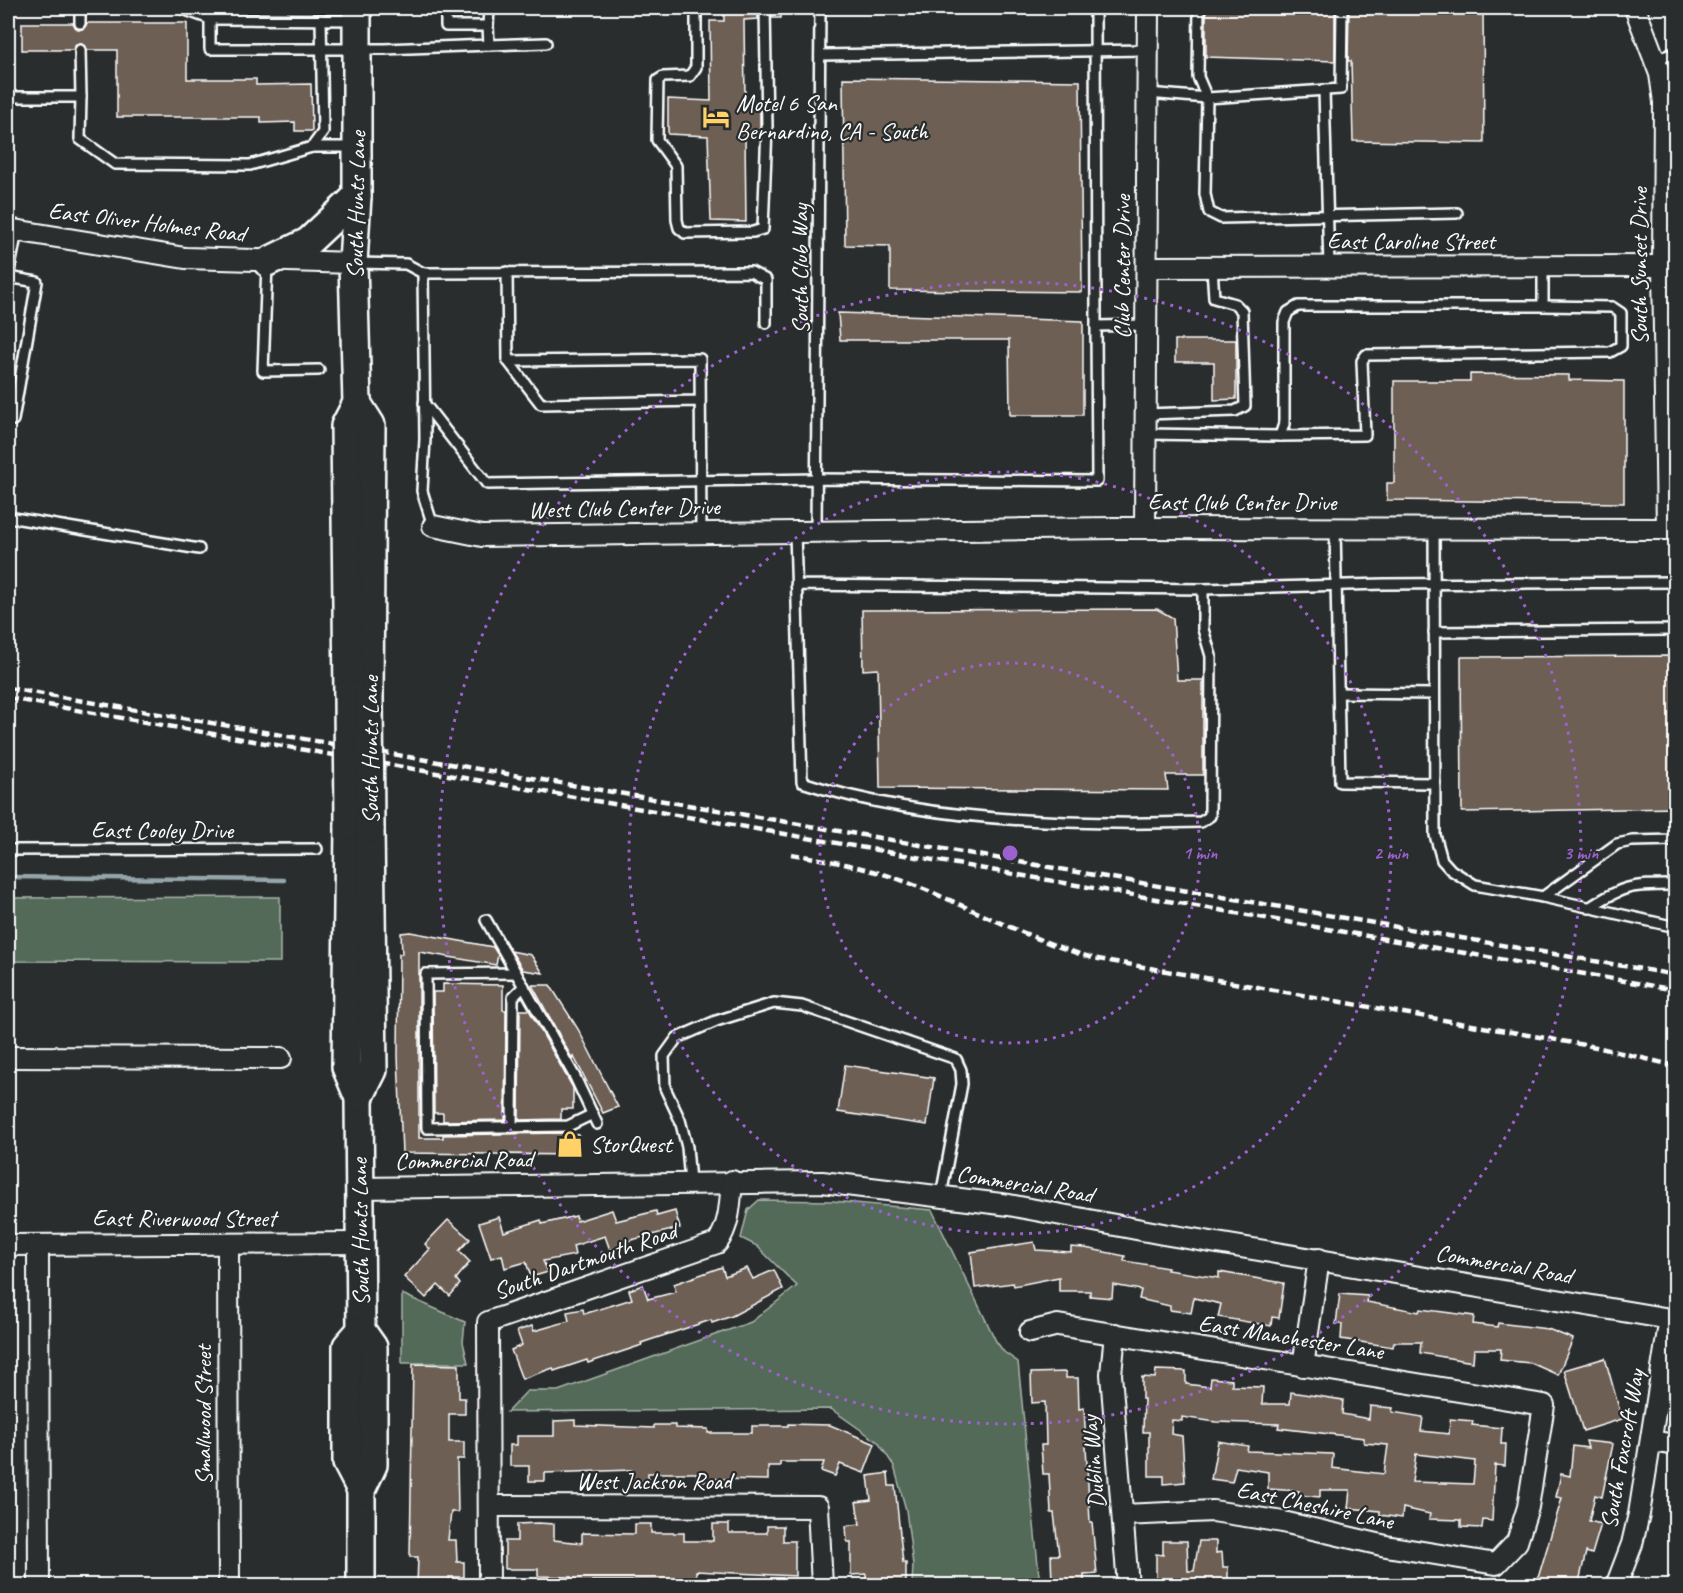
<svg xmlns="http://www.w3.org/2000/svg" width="1683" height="1593" font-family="Caveat,sans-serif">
<rect width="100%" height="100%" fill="#2a2d2e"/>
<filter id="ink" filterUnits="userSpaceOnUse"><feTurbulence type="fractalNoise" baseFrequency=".0167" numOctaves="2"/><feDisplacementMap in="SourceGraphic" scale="12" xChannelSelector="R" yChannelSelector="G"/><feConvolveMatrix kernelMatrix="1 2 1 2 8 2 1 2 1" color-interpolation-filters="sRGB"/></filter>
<g filter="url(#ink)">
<!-- green -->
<g fill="#536b59" stroke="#a9b5ac" stroke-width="1.5">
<path d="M280,897V962L8,961V898Z"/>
<path d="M759,1200L832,1201L932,1210L996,1341L1004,1352L1018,1362L1040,1585H912L913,1565L906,1510L894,1466L878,1442L831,1409L507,1412L527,1391H558L751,1322L797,1286L757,1246L741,1238L748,1210Z"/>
<path d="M402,1294L465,1322L463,1342L468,1363H402Z"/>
</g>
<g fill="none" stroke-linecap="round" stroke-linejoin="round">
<!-- stream -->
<path stroke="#95a6ab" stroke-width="4.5" d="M8,877L284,880"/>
</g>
<!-- building -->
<g fill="#6d5e53" stroke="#fff" stroke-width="1.5" fill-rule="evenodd">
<path d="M724,8H758V19L744,20L745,100L760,101V135L745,134L746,222L711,221L708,136L668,134V99L711,101L710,21H724Z"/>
<rect x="772" y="8" width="9" height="10"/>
<path d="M1206,8H1335V61L1206,57Z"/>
<path d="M1349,8H1483L1484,143L1353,141L1351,61H1348Z"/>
<path d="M22,23H73L79,30L84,28L87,23H187V79H256V85L311,84L312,131H295V122L261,123V117H117V50H87L80,43L76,45L73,50H22Z"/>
<path d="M843,78L1080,81L1082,292L890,290V246L845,245Z"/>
<path d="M838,313L1083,321V415H1010L1009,340H840Z"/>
<path d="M1175,340H1236V399L1214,400V362H1175Z"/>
<path d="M1470,374L1569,375V380L1624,381V503L1387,500V483H1394V381H1470Z"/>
<path d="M1157,609L1173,618L1177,680H1203V775H1166L1168,790L880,788L878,669L863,670L862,610Z"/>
<path d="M1676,656V808L1462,812L1461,657Z"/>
<path d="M410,932L493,947L498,955L496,965L419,952V1138H443V1135L561,1133L579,1135L578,1155L402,1153L398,1056L399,954H402L401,933Z"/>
<path d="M511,951L531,955L543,973L523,970Z"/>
<path d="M443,984L503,985V1010H506L505,1120L443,1121V1113H434L433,992H443Z"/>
<path d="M532,985H550L578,1029L618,1107L603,1113L573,1055V1060Z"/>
<path d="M520,1010H529L573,1088V1109H561V1119L519,1120Z"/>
<path d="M845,1065L934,1078L927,1125L838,1112Z"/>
<path d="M612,1210L616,1221L656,1211L657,1216L675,1211L680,1228L623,1242L624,1246L610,1250L605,1236L573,1246L575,1255L543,1261L548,1272L531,1277L526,1262L505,1268L502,1255L491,1258L479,1223L499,1217L504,1232L541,1220L542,1224L576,1216L577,1221Z"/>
<path d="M448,1220L470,1239L459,1251L470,1262L456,1279L460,1284L450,1296L438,1285L426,1298L404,1277L430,1249L425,1244Z"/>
<path d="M1034,1242L1036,1250L1071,1252V1247L1085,1248L1125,1256L1124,1261L1168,1268L1167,1270L1219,1278V1272L1284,1283L1279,1318L1272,1317L1271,1326L1218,1317L1221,1304L1194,1298L1191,1313L1170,1310V1306L1139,1299L1141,1290L1113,1285L1112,1298L1090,1296V1291H1059V1277L1014,1286L1013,1283L975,1288L971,1252Z"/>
<path d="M722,1267L725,1276L747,1268L753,1279L774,1270L783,1289L732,1316L712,1323L711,1320L641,1343L642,1345L588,1363L587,1360L554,1371L553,1368L522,1379L511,1350L522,1345L517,1331L532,1326L534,1331L569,1321L567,1312L583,1309L584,1314L632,1299L629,1290L643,1285L648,1299L676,1292L674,1284Z"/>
<path d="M1340,1294L1368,1296L1367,1302L1419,1312L1420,1309L1474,1316L1473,1324L1497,1327L1498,1323L1548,1329L1573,1339L1558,1375L1531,1363L1500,1360L1501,1349H1474L1473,1362L1420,1353L1421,1342H1394L1393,1347L1341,1339L1342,1324H1336Z"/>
<path d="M1605,1358L1622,1419L1583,1431L1564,1370Z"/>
<path d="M413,1364L459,1365V1398H465V1414H449V1442H464V1459H457L458,1512H451L448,1540H456L457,1562H464V1577H449V1586H417L418,1557H410Z"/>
<path d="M1156,1370L1186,1371V1384L1210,1387L1211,1378L1232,1380V1386L1263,1387L1262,1404H1290L1291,1392L1343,1400L1342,1414L1369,1419L1370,1406L1393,1408L1392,1412L1423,1417L1421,1431L1449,1434L1450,1419L1473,1421L1472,1425L1502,1428L1501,1444H1506L1505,1466L1495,1465L1492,1521L1483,1520L1482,1528L1461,1527V1520L1429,1519L1430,1514L1403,1508L1402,1518L1380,1515V1511L1348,1508L1350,1490H1320V1497L1298,1495L1299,1491L1268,1489V1472L1262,1471L1236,1467L1232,1482L1211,1479L1218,1441L1248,1446L1247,1451L1333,1454L1332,1468L1384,1474L1388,1445L1364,1443V1438L1278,1428L1279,1424L1216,1422L1182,1417V1421L1172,1420L1171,1434L1182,1436L1185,1482L1164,1484V1476H1149V1432H1143L1144,1399H1142V1377L1155,1378ZM1416,1454L1475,1461L1473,1484L1412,1482Z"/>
<path d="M1066,1372V1378H1078L1079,1409L1084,1408L1090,1522H1092L1097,1574L1084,1575V1583L1052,1584L1051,1555H1059L1054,1513H1051L1049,1474H1043L1041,1445H1046L1045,1402L1032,1403L1031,1373Z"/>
<path d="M575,1420V1425L654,1428V1425H675V1428L708,1429V1433H752V1426H788V1424L830,1425L875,1444L864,1473L840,1464L835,1476L821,1471L824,1462H780V1466H768V1480L714,1479V1481H696L697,1473H648V1481H631L632,1470L545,1473V1481H529V1466H510V1445H517V1436H554V1421Z"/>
<path d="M1586,1441L1613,1444L1602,1497L1595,1495L1589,1521L1601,1524L1592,1554L1586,1552L1578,1586L1538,1578L1562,1498L1556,1497L1561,1474L1570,1476L1573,1446L1588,1448Z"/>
<path d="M888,1473L889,1486H895L903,1563H906V1586H866V1574L851,1575V1542H847L846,1526L860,1524L856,1502L871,1500L868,1476Z"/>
<path d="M538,1523L554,1524V1540L582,1543V1533L635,1534V1524H651V1533H684V1541H713V1524H729V1533H767V1526H783V1541H795V1576L696,1571V1585L674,1584V1581H592V1584L571,1585V1577L538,1576V1569H505V1541H517V1524Z"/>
<path d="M1163,1541H1187L1188,1571H1194L1199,1541H1216V1553L1222,1552L1223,1567H1228V1584L1170,1586V1579H1156V1554L1163,1555Z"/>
</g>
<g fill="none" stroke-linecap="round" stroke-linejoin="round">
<defs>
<g id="service">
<path d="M80,8V23"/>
<path d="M180,8L210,19L354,20"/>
<path d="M446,8V26H488L489,8"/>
<path d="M696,8V67L690,76L663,77L658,80L657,140L676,166L677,220L679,228L685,233L753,232L763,229L767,127L765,8"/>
<path d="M1095,8L1096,326L1147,325"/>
<path d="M1199,8L1198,77L1207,98L1205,194L1209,212L1221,218L1457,213"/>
<path d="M8,9L10,8"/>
<path d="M210,19V49H384L489,45L488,26"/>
<path d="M489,45L546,43"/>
<path d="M80,50L81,97"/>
<path d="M820,55L1148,50"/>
<path d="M1655,59L1676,53"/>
<path d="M1324,90L1329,266"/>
<path d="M1148,93L1207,98L1341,89L1342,8"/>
<path d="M8,97H81L80,139L115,164L250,165L312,147H355"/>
<path d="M312,147L323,132L321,19"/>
<path d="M356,263L406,264L423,273L751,272L766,280V323"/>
<path d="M267,264L263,371L319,370"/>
<path d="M507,272L508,361"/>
<path d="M423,273L425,439L422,491L433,526"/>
<path d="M700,401L541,404L508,361L700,359L701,532"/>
<path d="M424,403L487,484L817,479L1097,481L1096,326"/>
<path d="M1146,414L1235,411L1245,406L1242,311L1235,304L1214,298L1212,267"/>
<path d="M8,419L13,420L37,282L8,277L17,231"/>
<path d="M1146,434L1280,436L1284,424V322L1288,312L1298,306H1543V266"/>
<path d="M1280,436L1365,435L1362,361L1366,355L1610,352L1621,346V313L1612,307L1543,306"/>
<path d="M8,517L199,549"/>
<path d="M1335,528L1340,782L1435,783"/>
<path d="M1434,528L1435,835L1442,860L1451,870L1475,885L1543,897L1676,927"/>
<path d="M816,530L820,8"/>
<path d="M795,531L802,782C922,822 1075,826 1201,822L1210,816L1211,656L1203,629V589L796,585"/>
<path d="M1203,589L1384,584L1676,582"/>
<path d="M1434,632L1676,630"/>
<path d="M1339,693L1434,694"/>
<path d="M8,850L317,849"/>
<path d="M1543,897L1617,844L1632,841L1676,840"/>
<path d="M1589,908C1625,884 1633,885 1676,885"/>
<path d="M486,920L575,1077L597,1124"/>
<path d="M516,973L426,974L427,1128L568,1126L593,1114"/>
<path d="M512,1127L513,997L524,986"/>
<path d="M690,1182L687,1147L680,1120L665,1088L664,1056L677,1038L716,1021L774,1003L802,1006L956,1059L961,1070L962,1084L941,1196"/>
</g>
<g id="minor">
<path d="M8,229L185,258L353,263"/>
<path d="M1148,267L1676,266"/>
<path d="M433,526L482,536L1115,528L1667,529L1663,266L1664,102L1660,74L1635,8"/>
<path d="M1145,528L1148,8"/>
<path d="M8,1057L281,1058"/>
<path d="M359,1188L822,1182L1009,1205L1163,1234L1676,1320"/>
<path d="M8,1245L361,1243"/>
<path d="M38,1245L39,1586"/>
<path d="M228,1245L229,1586"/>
<path d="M1030,1332L1058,1325L1544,1405L1528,1507L1517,1542L1496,1564L1386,1546L1283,1522L1213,1511L1123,1515"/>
<path d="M1115,1334L1111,1374L1128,1586"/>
<path d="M1303,1366L1319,1259"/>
<path d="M1651,1441L1676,1445"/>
<path d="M489,1506L818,1507L822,1586"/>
<path d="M489,1586L488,1322L717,1243C730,1225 730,1203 732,1181"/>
<path d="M1616,1586L1632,1544L1639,1514L1670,1318"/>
</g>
<g id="secondary">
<path d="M267,262L308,242L357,196"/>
<path d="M357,403L371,425L369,696"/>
<path d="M348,694L345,426L357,403L353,263L357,196V8"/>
<path d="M349,825L346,1067L359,1098L361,1330L373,1347V1465L361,1490V1586"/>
<path d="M359,1098L373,1070L370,828"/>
<path d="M361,1490L347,1463V1346L361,1330"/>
</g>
</defs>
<!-- service casing -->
<use href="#service" stroke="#fff" stroke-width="14"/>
<!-- minor casing -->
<use href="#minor" stroke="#fff" stroke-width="24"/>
<!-- secondary casing -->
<use href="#secondary" stroke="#fff" stroke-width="32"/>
<!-- service -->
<use href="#service" stroke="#2a2d2e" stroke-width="9"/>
<!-- minor -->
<use href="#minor" stroke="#2a2d2e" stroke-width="20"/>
<!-- secondary -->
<use href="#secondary" stroke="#2a2d2e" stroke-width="27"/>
<!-- rail -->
<g stroke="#fff" stroke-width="4.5" stroke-dasharray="9 4.5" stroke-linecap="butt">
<path d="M8,688L1676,975"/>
<path d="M8,698L1676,990"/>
<path d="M791,854C827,860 864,867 898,879C964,903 1026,939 1093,958L1596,1047L1676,1066"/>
</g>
<defs>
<g id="secondary-bridge">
<path d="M348,694L349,825"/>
<path d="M369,696L370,828"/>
</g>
</defs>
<!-- secondary-bridge casing -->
<use href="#secondary-bridge" stroke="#fff" stroke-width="32" stroke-linecap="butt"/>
<!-- secondary-bridge -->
<use href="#secondary-bridge" stroke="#2a2d2e" stroke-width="27"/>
</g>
</g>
<!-- distance rings -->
<g fill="none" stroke="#9c61cf" stroke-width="3" stroke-dasharray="3 6">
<circle cx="1010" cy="853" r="190"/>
<circle cx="1010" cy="853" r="381"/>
<circle cx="1010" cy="853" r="571"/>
</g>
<!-- icons -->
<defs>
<symbol id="hotel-bare" viewBox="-9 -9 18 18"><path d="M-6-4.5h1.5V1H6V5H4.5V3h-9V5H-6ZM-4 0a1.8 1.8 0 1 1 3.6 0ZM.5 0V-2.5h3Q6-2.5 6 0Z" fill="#ffd166" stroke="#2a2d2e" stroke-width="2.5" paint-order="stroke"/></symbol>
<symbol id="shop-bare" viewBox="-9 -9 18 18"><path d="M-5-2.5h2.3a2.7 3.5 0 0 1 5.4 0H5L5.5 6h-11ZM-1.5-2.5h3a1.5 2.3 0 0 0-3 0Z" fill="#ffd166" stroke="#2a2d2e" stroke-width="2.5" paint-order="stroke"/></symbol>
</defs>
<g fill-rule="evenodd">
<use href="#hotel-bare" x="697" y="98" width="38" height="38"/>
<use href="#shop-bare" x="551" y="1125" width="38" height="38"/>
</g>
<g text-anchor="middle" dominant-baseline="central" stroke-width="4.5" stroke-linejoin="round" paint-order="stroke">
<!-- poi labels -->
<g font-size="24" fill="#fff" stroke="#2a2d2e" text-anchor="start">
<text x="736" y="103">Motel 6 San<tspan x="736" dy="28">Bernardino, CA - South</tspan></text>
<text x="590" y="1144">StorQuest</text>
</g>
<!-- street labels -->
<g font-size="24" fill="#fff" stroke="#2a2d2e">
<text transform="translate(356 205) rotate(-89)">South Hunts Lane</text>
<text transform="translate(147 222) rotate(7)">East Oliver Holmes Road</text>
<text x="1411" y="241">East Caroline Street</text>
<text transform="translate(1639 266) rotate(-90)">South Sunset Drive</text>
<text transform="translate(1122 267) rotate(-90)">Club Center Drive</text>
<text transform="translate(800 269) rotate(-90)">South Club Way</text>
<text x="1242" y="502">East Club Center Drive</text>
<text transform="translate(624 508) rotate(-1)">West Club Center Drive</text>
<text transform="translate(370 750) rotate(-90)">South Hunts Lane</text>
<text x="162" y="830">East Cooley Drive</text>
<text transform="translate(464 1160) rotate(-1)">Commercial Road</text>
<text transform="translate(1025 1184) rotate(9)">Commercial Road</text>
<text x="184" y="1218">East Riverwood Street</text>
<text transform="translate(360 1232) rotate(-91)">South Hunts Lane</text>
<text transform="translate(585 1261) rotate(-19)">South Dartmouth Road</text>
<text transform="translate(1504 1264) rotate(10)">Commercial Road</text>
<text transform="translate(1291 1337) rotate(9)">East Manchester Lane</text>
<text transform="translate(203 1415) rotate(-90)">Smallwood Street</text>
<text transform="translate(1622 1449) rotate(-80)">South Foxcroft Way</text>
<text transform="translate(1093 1462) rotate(-95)">Dublin Way</text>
<text x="654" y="1481">West Jackson Road</text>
<text transform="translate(1315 1505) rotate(12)">East Cheshire Lane</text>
</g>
</g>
<circle cx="1010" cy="853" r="9" fill="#9c61cf" stroke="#2a2d2e" stroke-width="3"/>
<g font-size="18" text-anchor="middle" font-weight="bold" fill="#9c61cf" stroke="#2a2d2e" stroke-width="4.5" stroke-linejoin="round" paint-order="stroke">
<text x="1200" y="859">1 min</text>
<text x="1391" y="859">2 min</text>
<text x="1581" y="859">3 min</text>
</g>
<!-- margin -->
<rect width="1683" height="1593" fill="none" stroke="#2a2d2e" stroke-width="30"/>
<rect x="15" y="15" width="1653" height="1563" fill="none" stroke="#fff" stroke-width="2" filter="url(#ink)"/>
</svg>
